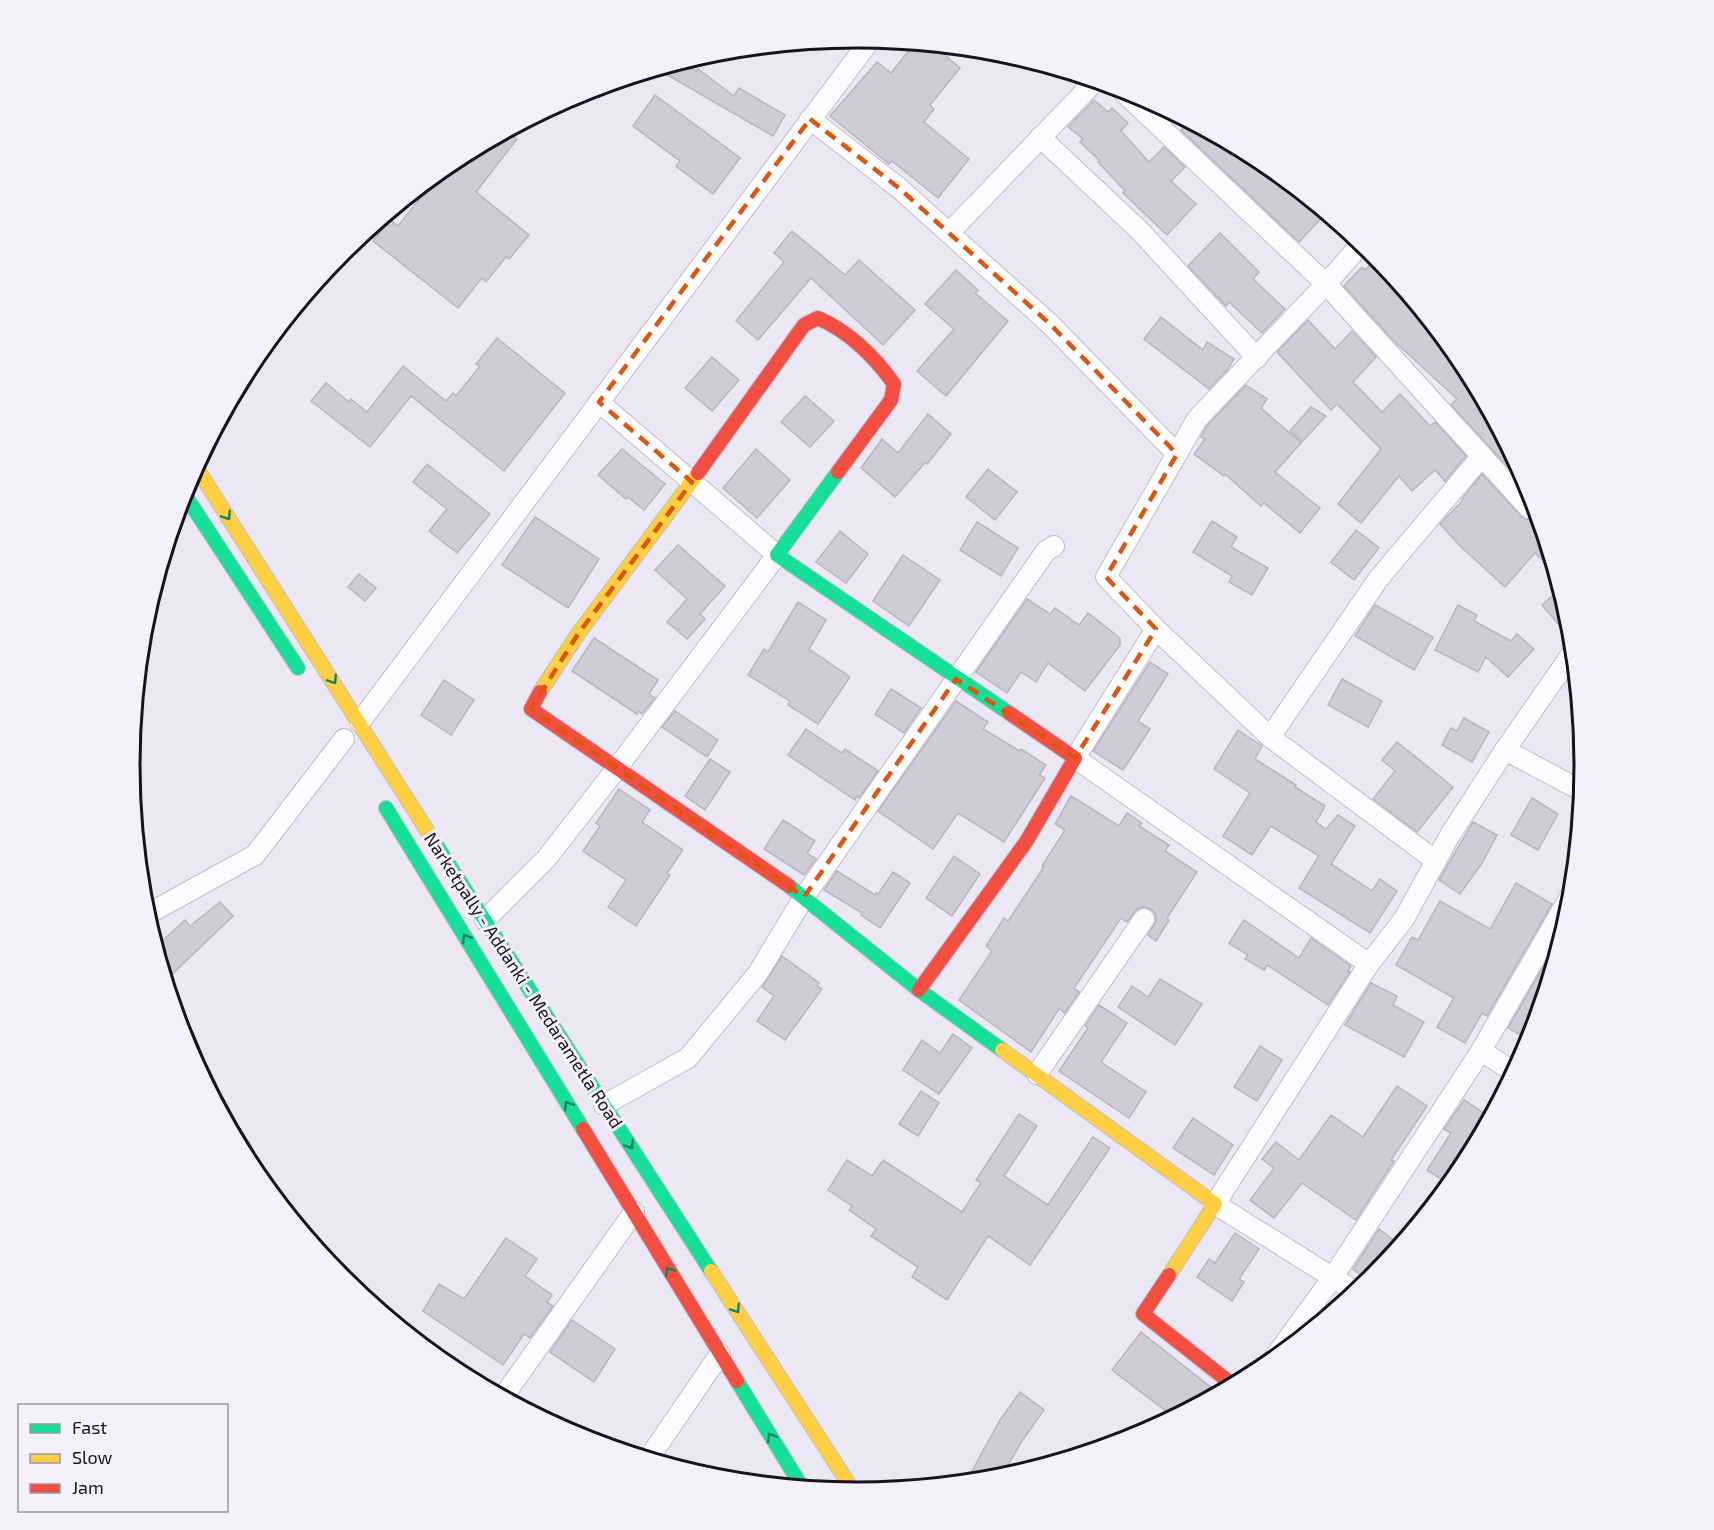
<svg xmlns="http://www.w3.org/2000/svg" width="1714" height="1530" font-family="'Exo 2',sans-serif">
<rect width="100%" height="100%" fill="#ebe7f4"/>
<!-- building -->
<g fill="#cfccd7" stroke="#b8b4c0" stroke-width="1.5">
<path d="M915,43L933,45L960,68L930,105L934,109L924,122L969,159L938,198L892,161L889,164L830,116L877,62L891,73Z"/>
<path d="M683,61L696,71L698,69L734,96L739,88L785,115L773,136L657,69Z"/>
<path d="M655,95L740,158L713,194L676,166L680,161L633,126Z"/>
<path d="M1094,100L1108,112L1112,108L1128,123L1121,131L1149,162L1164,147L1185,167L1171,181L1196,204L1167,235L1123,193L1125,191L1098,162L1100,161L1080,142L1083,139L1068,127Z"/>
<path d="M1189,122L1252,155L1275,178L1279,174L1326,213L1299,242L1181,130Z"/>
<path d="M508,131L517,139L476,192L529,235L509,259L506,257L486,282L482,278L458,308L373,241L390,220L398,226L438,176L435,175L453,160Z"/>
<path d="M792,231L845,275L859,260L915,310L883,345L811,278L758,340L736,321L784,262L774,253Z"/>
<path d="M1220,233L1259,272L1253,279L1285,309L1262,333L1229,302L1226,306L1188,266Z"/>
<path d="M1377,258L1394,279L1393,280L1414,302L1462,361L1530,491L1451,405L1457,399L1393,340L1344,286L1362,267L1365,270Z"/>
<path d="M956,270L978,290L975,293L1008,321L946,396L917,371L954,329L925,304Z"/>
<path d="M1161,317L1203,350L1207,342L1234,359L1228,369L1209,389L1144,339Z"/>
<path d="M1308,320L1335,349L1352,331L1376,357L1353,382L1382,412L1400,394L1430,426L1435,422L1466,456L1445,481L1435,470L1412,491L1399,476L1361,523L1338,504L1381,449L1337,404L1331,410L1277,352Z"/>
<path d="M497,338L565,393L504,471L411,396L370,447L311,401L326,383L349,402L351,399L367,412L403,366L446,401L453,393L456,396L480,366L476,364Z"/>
<path d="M712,357L739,380L712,411L685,388Z"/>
<path d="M1246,385L1267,399L1261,408L1301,443L1275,472L1320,508L1300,533L1264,503L1261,506L1225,474L1224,476L1194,454L1205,439L1201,437L1207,426Z"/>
<path d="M805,396L834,421L810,447L781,422Z"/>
<path d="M1311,407L1326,416L1302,442L1290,431Z"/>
<path d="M928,414L951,434L927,464L925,463L895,497L861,468L882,439L898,453Z"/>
<path d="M622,449L665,484L644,510L628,497L626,499L598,475Z"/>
<path d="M756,449L790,480L757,518L723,488Z"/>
<path d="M427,464L490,514L457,553L429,531L447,509L413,482Z"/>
<path d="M988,469L1017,492L995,520L966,497Z"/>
<path d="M1482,474L1521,516L1525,519L1532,520L1538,516L1555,571L1535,553L1505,587L1459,545L1440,524L1462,501V499Z"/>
<path d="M535,517L599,559L568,608L502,565Z"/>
<path d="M1212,521L1237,537L1231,547L1268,568L1252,595L1229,582L1232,576L1193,552Z"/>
<path d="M977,522L1018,548L1001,576L960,550Z"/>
<path d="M1356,530L1379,548L1354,580L1331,562Z"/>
<path d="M840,531L868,554L846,583L816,562Z"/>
<path d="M678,545L725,586L700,614L705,619L687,639L667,622L687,599L655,570Z"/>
<path d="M903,555L940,580L909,626L873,601Z"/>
<path d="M359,574L376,588L365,601L348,587Z"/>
<path d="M1560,589L1571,623L1572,640L1542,605Z"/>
<path d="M1027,599L1050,614L1055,608L1079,625L1088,613L1120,638V645L1085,691L1048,663L1036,682L1021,672L1007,693L976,672Z"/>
<path d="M798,602L826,620L809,649L850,677L818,724L788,705L790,701L748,675L764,649L768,652Z"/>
<path d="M1375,605L1433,637L1414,670L1355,636Z"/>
<path d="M1458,605L1477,615L1474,621L1511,641L1517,634L1534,649L1508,677L1486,657L1478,672L1435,650Z"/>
<path d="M594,638L658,680L649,694L655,698L642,714L638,711L637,714L572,671Z"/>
<path d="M1150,662L1168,674L1138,721L1150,729L1123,770L1093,751Z"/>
<path d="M1342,679L1382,701L1368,727L1328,705Z"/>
<path d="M444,680L474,700L451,735L421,715Z"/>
<path d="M891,689L921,708L904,733L875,714Z"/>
<path d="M956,701L988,722L983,729L1020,751L1021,749L1046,765L1039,775L1045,778L1004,842L958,813L933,849L878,811Z"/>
<path d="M675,711L718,740L707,757L662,727Z"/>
<path d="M1464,718L1489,732L1472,762L1442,745L1451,728L1457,731Z"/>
<path d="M806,729L842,753L845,749L878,771L859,798L857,796L855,800L788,755Z"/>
<path d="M1238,730L1262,746L1255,759L1296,785L1295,787L1325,806L1316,822L1326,829L1338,815L1355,826L1331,864L1372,891L1380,879L1397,891L1370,933L1299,888L1319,856L1271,826L1252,855L1223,836L1250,793L1214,769Z"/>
<path d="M1397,742L1453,787L1417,832L1373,799L1395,771L1382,760Z"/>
<path d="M710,759L730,772L705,810L685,796Z"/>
<path d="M619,789L650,810L642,822L683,850L667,873L670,875L636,926L608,907L626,880L583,851L600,826L596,823Z"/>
<path d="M1071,796L1119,826L1127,813L1142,823L1139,826L1169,845L1165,851L1197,872L1167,918L1169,920L1156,941L1148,935L1156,921L1155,913L1150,909L1144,907L1138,908L1127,922L1121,918L1074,988L1079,992L1065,1013L1059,1009L1031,1052L959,1000L992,951L986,946L1004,918L1008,921L1044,867L1042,866L1065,830L1055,824Z"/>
<path d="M1532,798L1558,814L1538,850L1511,835Z"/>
<path d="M783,820L815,841L807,853L816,859L804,875L764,849Z"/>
<path d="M1473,822L1497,835L1482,863L1460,894L1439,880Z"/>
<path d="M954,856L980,874L952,916L926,898Z"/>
<path d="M837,871L875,895L876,893L878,894L893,872L910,883L880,928L861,915L862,913L824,890Z"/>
<path d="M1516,883L1552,904L1487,1016L1482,1013L1465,1043L1437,1027L1454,998L1396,965L1412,937L1418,940L1440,901L1490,929Z"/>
<path d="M220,902L233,916L166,980L156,947L185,920L190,926Z"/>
<path d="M1244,920L1299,958L1311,938L1351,966L1348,971L1350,972L1328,1005L1267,965L1264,970L1245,959L1248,955L1229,943Z"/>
<path d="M1562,934L1553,965L1530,1040L1508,1028Z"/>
<path d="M782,956L819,983L817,986L822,989L785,1040L757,1021L774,996L762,987Z"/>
<path d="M1160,979L1202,1004L1175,1045L1118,1007L1132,986L1148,997Z"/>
<path d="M1371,983L1397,996L1393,1005L1424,1022L1404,1057L1345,1025Z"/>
<path d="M1099,1005L1127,1023L1101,1062L1146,1092L1129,1118L1059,1071L1088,1028L1085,1026Z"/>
<path d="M953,1034L972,1048L939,1094L903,1070L922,1040L940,1053Z"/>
<path d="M1260,1046L1282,1060L1257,1101L1234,1087Z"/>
<path d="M1397,1086L1427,1106L1391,1160L1394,1161L1356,1220L1302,1183L1274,1218L1250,1200L1274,1168L1262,1159L1276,1142L1299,1160L1331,1115L1363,1137Z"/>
<path d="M921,1091L939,1103L918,1136L899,1124Z"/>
<path d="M1464,1100L1484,1113L1479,1120L1486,1125L1462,1169L1449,1184L1427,1170L1451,1133L1444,1129Z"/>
<path d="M1019,1114L1037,1126L1004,1176L1048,1205L1093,1137L1110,1148L1030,1265L988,1236L947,1300L912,1277L918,1267L871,1236L876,1229L849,1210L852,1206L828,1190L847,1160L872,1176L883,1160L962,1212L981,1183L976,1180Z"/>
<path d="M1193,1118L1233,1145L1214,1175L1173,1148Z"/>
<path d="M1379,1229L1397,1243L1385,1259L1387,1260L1369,1281L1353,1269Z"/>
<path d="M1235,1233L1259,1249L1239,1279L1244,1282L1232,1301L1197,1277L1209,1259L1215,1263Z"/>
<path d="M506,1238L537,1259L525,1276L552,1295L547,1302L553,1306L530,1338L524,1334L503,1365L423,1311L439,1284L464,1299Z"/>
<path d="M572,1320L615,1349L594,1382L550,1352Z"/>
<path d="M1141,1332L1218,1393L1174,1417L1112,1370Z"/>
<path d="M1020,1392L1044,1410L1022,1441L1001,1478L966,1482L1000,1420Z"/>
</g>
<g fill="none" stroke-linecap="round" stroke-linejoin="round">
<defs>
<g id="street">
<path d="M1119,88L1326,284L1362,243"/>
<path d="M810,119L899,188L1050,324L1177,454"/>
<path d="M1040,137L1139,230L1257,358"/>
<path d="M949,233L1095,81"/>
<path d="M1156,629L1270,737L1436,861"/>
<path d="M360,722L871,39"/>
<path d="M1270,737L1379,578L1482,456"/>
<path d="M1505,750L1582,791"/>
<path d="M146,915L255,855L344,739"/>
<path d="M485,920L546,859L617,768L777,555L599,402"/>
<path d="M1369,964L1404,919L1450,835L1505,750L1573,652"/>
<path d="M1481,1051L1514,1072"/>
<path d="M1037,1074L1144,919"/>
<path d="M604,1105L688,1058L758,973L804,897L1046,551L1054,546"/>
<path d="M1356,1292L1215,1204L1369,964L1075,758L1156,629L1106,577L1197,419L1326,284L1529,508L1534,502"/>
<path d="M1271,1362L1333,1277L1481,1051L1572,893"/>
<path d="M503,1397L634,1212"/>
<path d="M649,1458L720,1354"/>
</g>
<g id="fast">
<path d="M838,472L777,555L1009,713"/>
<path d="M183,492L298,668"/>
<path d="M386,808L583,1129"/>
<path d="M435,843L711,1271"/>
<path d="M789,886L919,990L1002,1050"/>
<path d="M737,1381L802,1487"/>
</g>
<g id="slow">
<path d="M196,467L435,843"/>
<path d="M540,692L578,634L698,473"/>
<path d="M1002,1050L1215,1204L1169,1275"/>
<path d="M711,1271L854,1492"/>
</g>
<g id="jam">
<path d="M698,473L804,325L818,318C850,332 874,356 894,384L891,400L838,472"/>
<path d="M540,692L531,709L789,886"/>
<path d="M919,990L1026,842L1075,758L1009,713"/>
<path d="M583,1129L737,1381"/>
<path d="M1169,1275L1143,1314L1233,1385"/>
</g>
</defs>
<!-- street casing -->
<use href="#street" stroke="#c0bdc8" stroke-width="22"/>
<!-- fast casing -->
<use href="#fast" stroke="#c0bdc8" stroke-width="16"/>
<!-- slow casing -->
<use href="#slow" stroke="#c0bdc8" stroke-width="16"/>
<!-- jam casing -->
<use href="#jam" stroke="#c0bdc8" stroke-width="16"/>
<!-- street -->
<use href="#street" stroke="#fcfbfd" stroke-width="20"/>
<!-- fast -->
<use href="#fast" stroke="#16e098" stroke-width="14"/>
<!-- slow -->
<use href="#slow" stroke="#ffcf43" stroke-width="14"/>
<!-- jam -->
<use href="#jam" stroke="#f24e42" stroke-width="14"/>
</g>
<!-- one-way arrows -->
<defs><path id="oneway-chevron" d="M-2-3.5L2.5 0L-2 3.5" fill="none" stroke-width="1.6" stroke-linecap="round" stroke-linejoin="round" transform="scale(1.5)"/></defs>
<g stroke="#168461">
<use href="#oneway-chevron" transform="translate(227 516) rotate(57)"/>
<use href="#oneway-chevron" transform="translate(333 680) rotate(57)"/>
<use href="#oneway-chevron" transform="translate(466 938) rotate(-121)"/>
<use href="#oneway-chevron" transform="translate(568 1105) rotate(-121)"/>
<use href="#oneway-chevron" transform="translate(630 1145) rotate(57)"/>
<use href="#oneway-chevron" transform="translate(669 1271) rotate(-121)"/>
<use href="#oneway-chevron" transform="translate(736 1309) rotate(57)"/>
<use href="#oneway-chevron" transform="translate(771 1437) rotate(-122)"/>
</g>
<!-- marked area -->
<path fill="none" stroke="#de560d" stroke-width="4.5" stroke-dasharray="12 8" stroke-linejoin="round" d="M810,119L899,188L1050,324L1177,454L1106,577L1156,629L1075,758L956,679L804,897L531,709L578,634L692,482L599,402Z"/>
<g text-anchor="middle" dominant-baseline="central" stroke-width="6" stroke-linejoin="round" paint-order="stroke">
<!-- street labels -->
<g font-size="18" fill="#16131e" stroke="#f4f0fd">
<text transform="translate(524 980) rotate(57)">Narketpally - Addanki - Medarametla Road</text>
</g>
</g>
<!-- crop -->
<path d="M0 0H1714V1530H0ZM140 765a717 717 0 1 1 1434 0a717 717 0 1 1-1434 0Z" fill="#f4f0fd" fill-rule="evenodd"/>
<path fill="none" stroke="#16131e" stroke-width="3" d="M140 765a717 717 0 1 1 1434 0a717 717 0 1 1-1434 0Z"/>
<!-- legend -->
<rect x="18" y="1404" width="210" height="108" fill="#f4f0fd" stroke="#9b98a4" stroke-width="1.5"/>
<rect x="30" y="1424" width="30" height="9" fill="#16e098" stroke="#9b98a4" stroke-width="1.5"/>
<text x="72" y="1434" font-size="18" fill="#16131e">Fast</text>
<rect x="30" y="1454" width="30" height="9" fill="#ffcf43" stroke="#9b98a4" stroke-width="1.5"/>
<text x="72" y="1464" font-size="18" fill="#16131e">Slow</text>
<rect x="30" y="1484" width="30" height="9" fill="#f24e42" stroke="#9b98a4" stroke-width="1.5"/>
<text x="72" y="1494" font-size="18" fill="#16131e">Jam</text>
</svg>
